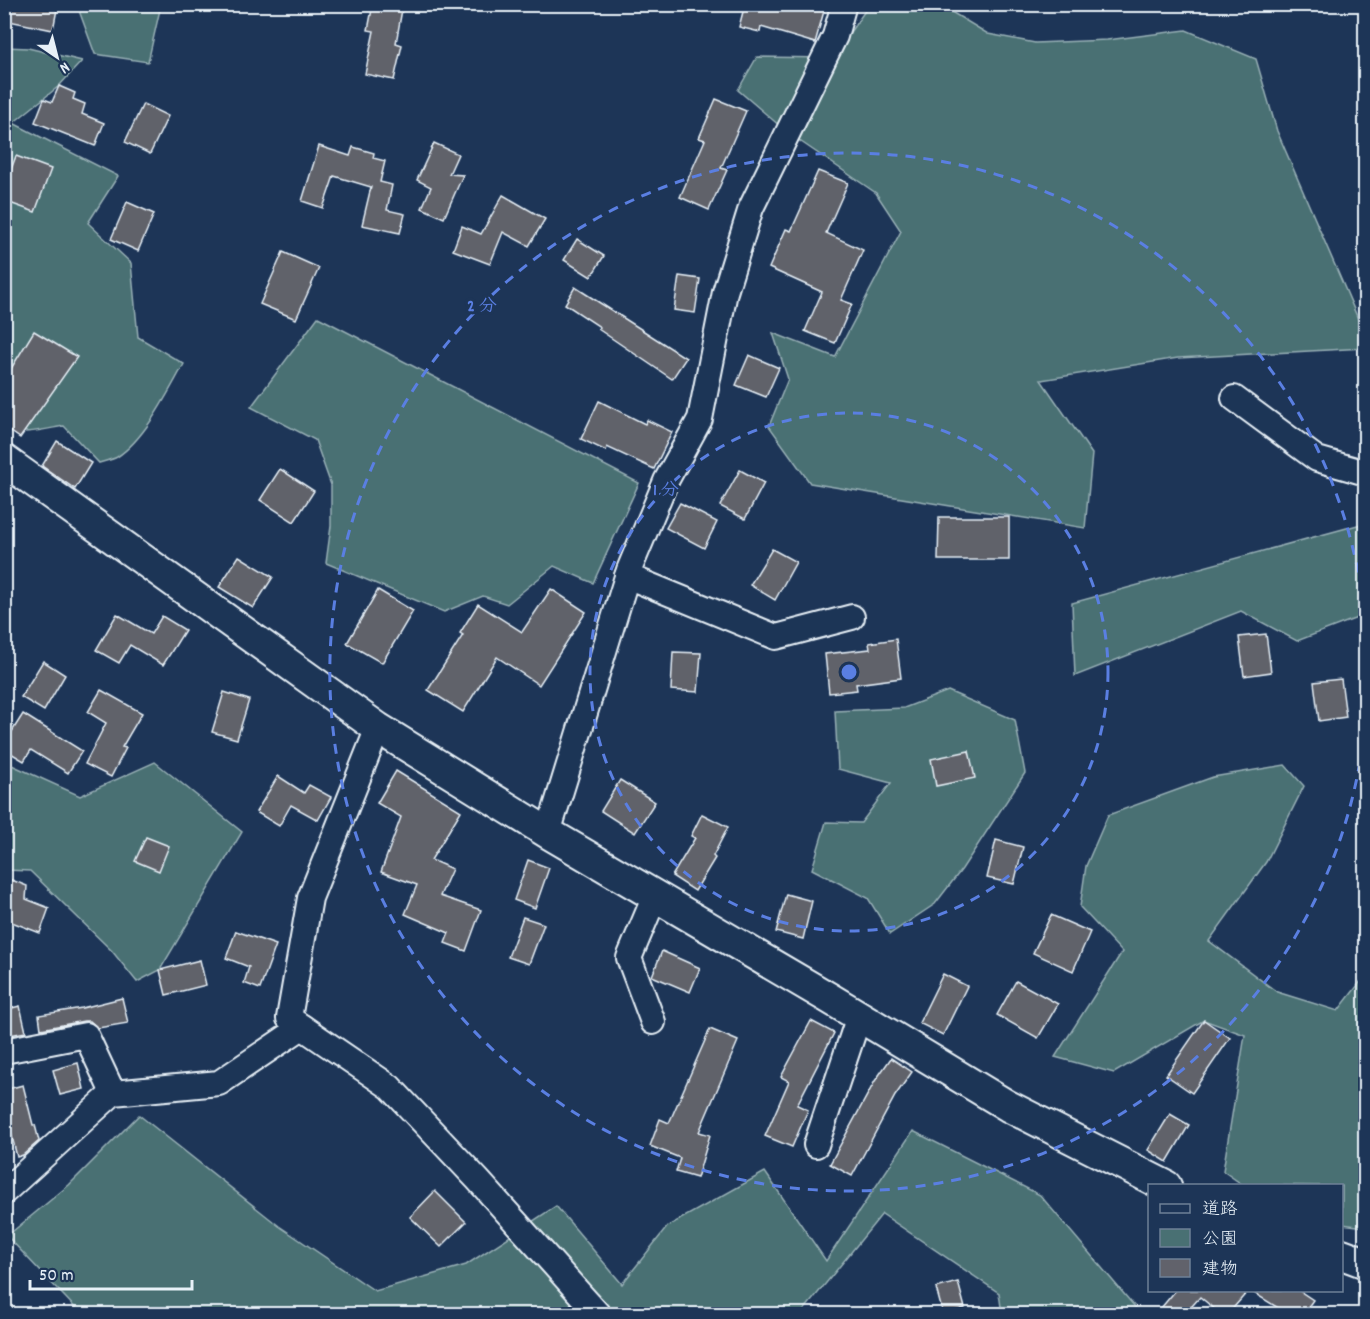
<svg xmlns="http://www.w3.org/2000/svg" width="1370" height="1319" font-family="Dekko,'Klee One',sans-serif">
<rect width="100%" height="100%" fill="#1d3557"/>
<filter id="ink" filterUnits="userSpaceOnUse"><feTurbulence type="fractalNoise" baseFrequency=".0167" numOctaves="2"/><feDisplacementMap in="SourceGraphic" scale="12" xChannelSelector="R" yChannelSelector="G"/><feConvolveMatrix kernelMatrix="1 2 1 2 8 2 1 2 1" color-interpolation-filters="sRGB"/></filter>
<g filter="url(#ink)">
<!-- green -->
<g fill="#497073" stroke="#98b0b6" stroke-width="1.5">
<path d="M77,5H161L148,62L95,54Z"/>
<path d="M869,5H940L988,34L1035,43L1107,40L1186,30L1256,59L1277,131L1365,335V348L1178,358L1041,380L1092,454L1085,528L810,483L769,426L788,379L773,333L835,357L901,231L876,193L788,133L738,90L757,57L832,58Z"/>
<path d="M5,47L28,48L82,61L59,86L13,123L118,176L88,223L131,263L138,337L184,364C168,393 145,439 117,457C112,460 104,461 99,463L64,426C46,429 21,436 5,429Z"/>
<path d="M318,317L639,483L593,583L554,566L507,604L483,596L444,612L326,563L331,526V485L315,440L251,407Z"/>
<path d="M1365,523V615L1297,641L1241,611L1075,676L1072,603Z"/>
<path d="M948,691L1015,720L1025,773L962,869L935,904L890,934L868,898L812,869L826,822L861,823L891,783L838,769L835,711L904,708Z"/>
<path d="M5,762L80,796L155,762L242,832L160,970L137,982L112,951L30,871L5,870Z"/>
<path d="M1285,765L1304,786L1266,862L1209,941L1277,992L1338,1011L1365,976V1227L1342,1224V1186L1243,1185L1223,1171L1245,1035L1204,1020L1114,1073L1055,1057L1122,952L1080,907L1086,866L1108,815L1213,777Z"/>
<path d="M139,1115L279,1226L375,1291L466,1265L556,1206L622,1284L668,1226L765,1172L826,1261L913,1131L1040,1195L1141,1314H1002L999,1293L882,1214L801,1314H81L7,1236L69,1185Z"/>
</g>
<!-- building -->
<g fill="#61626b" stroke="#e8f1f8" stroke-width="1.5">
<path d="M4,4H58L53,30L4,20Z"/>
<path d="M373,4H403L396,43L402,45L394,80L365,74L374,31L368,30Z"/>
<path d="M745,4H826L815,43L761,27L760,32L739,27Z"/>
<path d="M59,86L75,93L73,99L85,104L82,114L104,123L95,146L35,122L44,99L52,102Z"/>
<path d="M716,99L746,111L721,168L727,170L709,210L680,197L705,140L699,138Z"/>
<path d="M143,104L168,116L150,154L125,142Z"/>
<path d="M434,143L458,154L449,174L463,175L444,218L422,208L431,187L417,180Z"/>
<path d="M319,146L350,156L353,147L374,153L373,158L385,161L380,182L392,185L387,210L405,214L400,233L362,225L371,187L334,176L323,208L302,201Z"/>
<path d="M16,156L51,169L35,212L4,201V188Z"/>
<path d="M818,171L848,183L826,233L863,250L841,300L852,304L835,343L805,331L822,292L769,268L786,229L791,231Z"/>
<path d="M503,195L545,219L529,246L503,232L490,264L453,250L462,226L481,234Z"/>
<path d="M127,202L154,214L138,251L111,239Z"/>
<path d="M577,239L604,256L591,277L564,260Z"/>
<path d="M283,252L319,268L296,319L260,304Z"/>
<path d="M679,276L700,279L695,313L674,310Z"/>
<path d="M575,287L686,358L672,379L598,329L600,327L565,304Z"/>
<path d="M34,331L77,357L20,438L4,427V380Z"/>
<path d="M749,355L779,368L766,397L736,385Z"/>
<path d="M599,401L645,424L647,420L672,432L654,469L607,447L606,451L581,439Z"/>
<path d="M57,441L91,463L75,489L42,466Z"/>
<path d="M280,469L314,491L294,522L260,500Z"/>
<path d="M740,470L764,483L745,519L720,506Z"/>
<path d="M680,503L717,522L704,548L666,528Z"/>
<path d="M939,517H1009V560H938Z"/>
<path d="M772,549L796,562L775,600L750,585Z"/>
<path d="M239,556L273,577L253,608L219,587Z"/>
<path d="M551,589L586,612L539,685L497,657L463,712L428,690L463,635L460,633L478,604L522,632Z"/>
<path d="M378,590L413,611L382,663L347,643Z"/>
<path d="M117,614L151,634L162,616L185,630L163,665L130,645L119,663L96,650Z"/>
<path d="M1266,634L1271,672L1244,676L1239,637Z"/>
<path d="M896,639L901,678L856,684L857,690L829,693L825,654L870,649L869,643Z"/>
<path d="M673,652L701,653L698,692L671,690Z"/>
<path d="M43,661L65,675L44,711L21,697Z"/>
<path d="M1341,679L1346,717L1319,721L1314,682Z"/>
<path d="M101,690L142,713L122,747L126,748L111,777L85,764L106,723L88,712Z"/>
<path d="M224,692L249,700L237,739L212,732Z"/>
<path d="M23,714L82,751L68,773L31,750L24,761L4,749V744Z"/>
<path d="M969,751L975,778L936,786L931,759Z"/>
<path d="M396,771L461,811L431,860L452,869L440,896L481,910L466,951L445,943L449,933L405,914L417,885L381,872L401,817L377,803Z"/>
<path d="M278,776L304,793L309,785L331,797L318,820L291,805L279,826L256,812Z"/>
<path d="M620,780L655,802L635,833L601,811Z"/>
<path d="M702,814L728,827L713,856L715,858L695,891L672,876L695,838L691,836Z"/>
<path d="M146,837L169,846L159,871L135,861Z"/>
<path d="M996,840L1023,847L1014,884L987,878Z"/>
<path d="M528,860L549,868L535,908L514,900Z"/>
<path d="M4,877L27,886L26,899L49,908L40,933L4,919Z"/>
<path d="M786,894L812,901L803,939L776,932Z"/>
<path d="M1051,915L1090,932L1073,971L1033,953Z"/>
<path d="M523,917L544,924L529,964L508,957Z"/>
<path d="M236,931L276,945L260,989L244,983L249,967L226,958Z"/>
<path d="M662,951L700,968L690,992L652,976Z"/>
<path d="M200,960L206,985L166,995L160,970Z"/>
<path d="M943,974L967,986L943,1035L919,1023Z"/>
<path d="M1016,981L1058,1004L1038,1038L997,1015Z"/>
<path d="M122,998L128,1023L98,1028L90,1021H84L41,1029L39,1015L82,1008Z"/>
<path d="M20,1006L26,1032L4,1036V1010Z"/>
<path d="M1204,1020L1230,1038L1192,1093L1166,1075Z"/>
<path d="M811,1021L834,1033L797,1105L808,1110L792,1147L765,1136L789,1081L781,1077Z"/>
<path d="M710,1029L738,1041L699,1132L710,1135L697,1178L676,1172L680,1158L650,1146L660,1119L669,1123Z"/>
<path d="M891,1058L912,1072L895,1096L852,1176L830,1164L875,1081Z"/>
<path d="M78,1063L84,1089L60,1095L53,1070Z"/>
<path d="M23,1085L33,1125H35L39,1141L23,1155L17,1157L7,1116L4,1117V1090Z"/>
<path d="M1170,1114L1189,1125L1167,1162L1148,1150Z"/>
<path d="M435,1191L466,1222L441,1247L410,1217Z"/>
<path d="M958,1282L965,1308L943,1314L936,1288Z"/>
<path d="M1176,1290H1249L1228,1314H1221L1200,1297L1185,1314H1156Z"/>
<path d="M1249,1290H1298L1313,1300L1303,1314H1288Z"/>
</g>
<g fill="none" stroke-linecap="round" stroke-linejoin="round">
<defs>
<g id="minor">
<path d="M1234,398L1317,459L1366,473"/>
<path d="M627,576L776,637L852,617"/>
<path d="M378,728L310,898L289,1018L390,1087L478,1180L598,1314"/>
<path d="M548,833L629,570L666,481L700,419L725,292L751,208L835,36L844,4"/>
<path d="M653,1022L629,958L655,896"/>
<path d="M4,1051L86,1035L113,1093"/>
<path d="M816,1145L859,1016"/>
<path d="M4,1192L113,1093L219,1083L302,1027"/>
</g>
<g id="tertiary">
<path d="M4,460L378,728L548,833L829,998L1008,1106L1166,1186"/>
<path d="M1342,1254L1366,1263"/>
</g>
</defs>
<!-- minor casing -->
<use href="#minor" stroke="#e8f1f8" stroke-width="28"/>
<!-- tertiary casing -->
<use href="#tertiary" stroke="#e8f1f8" stroke-width="34"/>
<!-- minor -->
<use href="#minor" stroke="#1d3557" stroke-width="24"/>
<!-- tertiary -->
<use href="#tertiary" stroke="#1d3557" stroke-width="30"/>
</g>
</g>
<!-- distance rings -->
<g fill="none" stroke="#5a7fe2" stroke-width="3" stroke-dasharray="10 8">
<circle cx="849" cy="672" r="259"/>
<path d="M1365 726A519 519 0 1 1 1365 618"/>
</g>
<circle cx="849" cy="672" r="9" fill="#5a7fe2" stroke="#1d3557" stroke-width="3"/>
<g font-size="18" text-anchor="middle" font-weight="bold" fill="#5a7fe2" stroke="#1d3557" stroke-width="6" stroke-linejoin="round" paint-order="stroke">
<text x="482" y="311">2 分</text>
<text x="666" y="495">1 分</text>
</g>
<!-- margin -->
<rect width="1370" height="1319" fill="none" stroke="#1d3557" stroke-width="24"/>
<rect x="12" y="12" width="1346" height="1295" fill="none" stroke="#e8f1f8" stroke-width="2" filter="url(#ink)"/>
<!-- legend -->
<rect x="1148" y="1184" width="195" height="108" fill="#1d3557" stroke="#6e8097" stroke-width="1.5"/>
<rect x="1160" y="1204" width="30" height="9" fill="#1d3557" stroke="#6e8097" stroke-width="1.5"/>
<text x="1202" y="1214" font-size="18" fill="#e8f1f8">道路</text>
<rect x="1160" y="1229" width="30" height="18" fill="#497073" stroke="#6e8097" stroke-width="1.5"/>
<text x="1202" y="1244" font-size="18" fill="#e8f1f8">公園</text>
<rect x="1160" y="1259" width="30" height="18" fill="#61626b" stroke="#6e8097" stroke-width="1.5"/>
<text x="1202" y="1274" font-size="18" fill="#e8f1f8">建物</text>
<!-- north arrow -->
<g transform="translate(57 57) rotate(145)" stroke="#1d3557" stroke-width="4.5" paint-order="stroke">
<path d="M0-4.5L10 22L0 15L-10 22Z" fill="#e8f1f8"/>
<text y="-9" font-size="16" font-weight="bold" text-anchor="middle" fill="#e8f1f8">N</text>
</g>
<!-- scale -->
<path d="M30 1280v9h162v-9" fill="none" stroke="#e8f1f8" stroke-width="3"/>
<text x="39" y="1280" font-size="18" fill="#e8f1f8" stroke="#1d3557" stroke-width="4.5" paint-order="stroke">50 m</text>
</svg>
